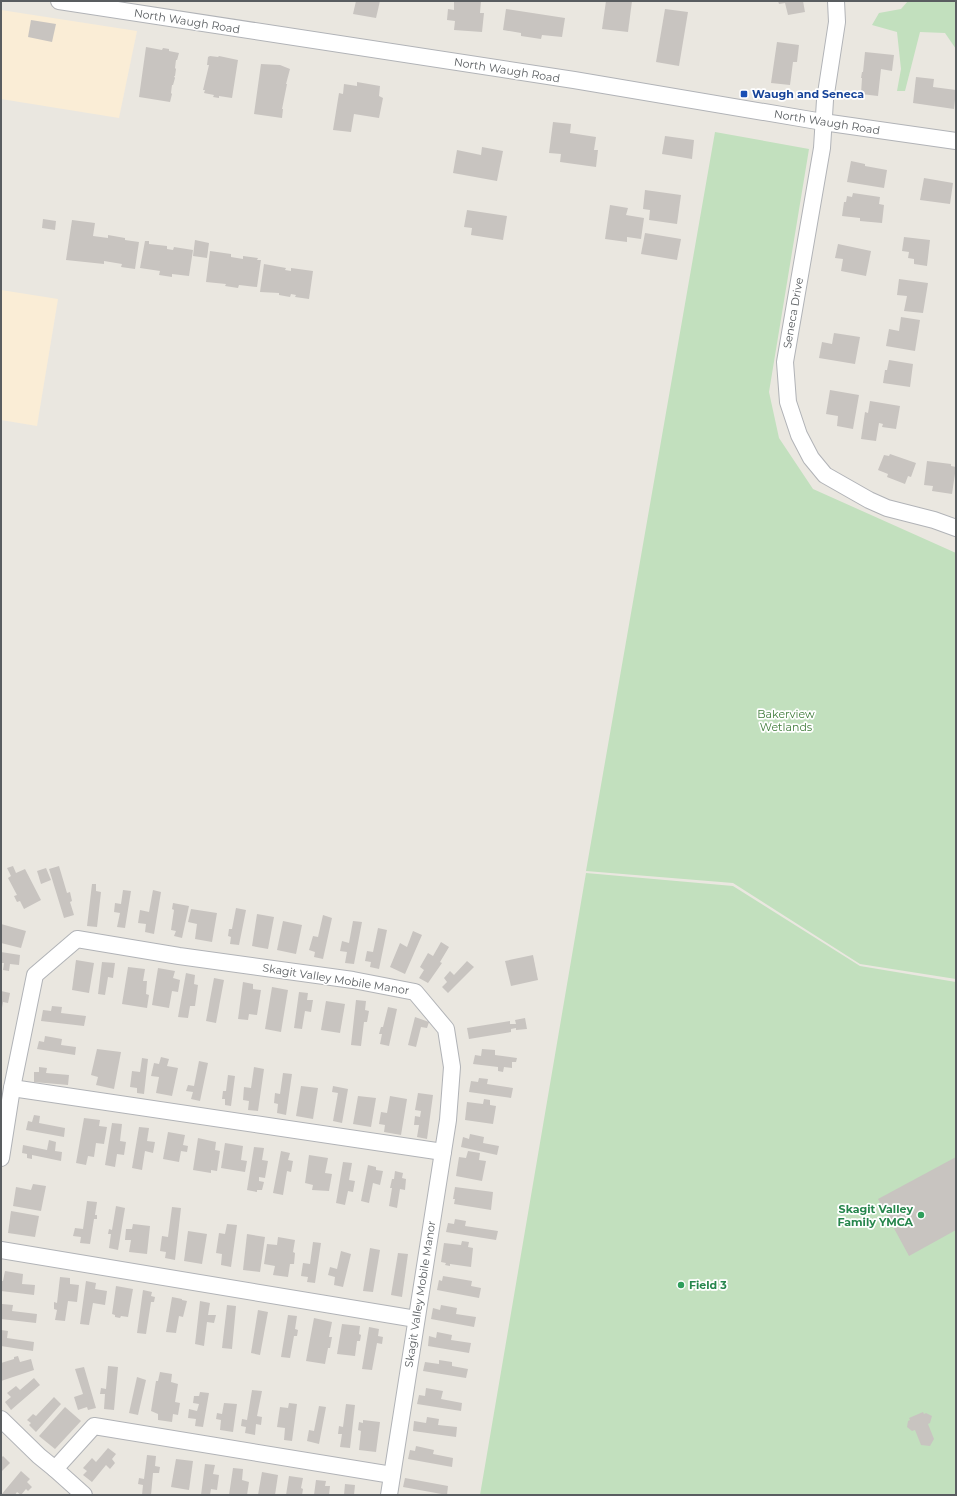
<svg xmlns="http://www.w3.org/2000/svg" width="957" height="1496" font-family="Montserrat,sans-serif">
<rect width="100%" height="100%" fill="#eae7e0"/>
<!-- commercial -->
<g fill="#faedd6">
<path d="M1,10L137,31L119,118L1,99Z"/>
<path d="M1,290L58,299L37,426L1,420Z"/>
</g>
<!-- green -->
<g fill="#c2e0be">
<path d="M908,1H956V49L945,33L920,32L905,91H897L901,69L897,32L872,25L879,13L901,9Z"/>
<path d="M715,132L809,149L769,392L779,438L813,489L956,553V979L860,964L733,883L586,871Z"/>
<path d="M586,873L733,886L860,966L956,982V1495H480Z"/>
</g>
<!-- building -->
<g fill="#c8c4c0">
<path d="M356,1H380L376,18L353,14Z"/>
<path d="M454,1H481L480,13H484L482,32L454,30L455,21L447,20L448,9L454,10Z"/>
<path d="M606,1H632L628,32L602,29Z"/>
<path d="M778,1H803L805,12L788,15L785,3L779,4Z"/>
<path d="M506,9L565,18L562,37L542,35L541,39L521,36V33L503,30Z"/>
<path d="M665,9L688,12L679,66L656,62Z"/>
<path d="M31,20L56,24L52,42L28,37Z"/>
<path d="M777,42L799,45L797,62H793L790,85L771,83Z"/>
<path d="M146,47L162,50L163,48L169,49V51L179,53L177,60H176L175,68L176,69L175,76H174L175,78L173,85H172L171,93L172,94L170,102L139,97Z"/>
<path d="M865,52L894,55L892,71L881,69L878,96L861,94L862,78H861L862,72H863Z"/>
<path d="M210,56L218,57L219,56L238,60L232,98L219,96V98L213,97L214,95L204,93L205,90H203L209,65H207L208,57Z"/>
<path d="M261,64L280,65L290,69L286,84H287L282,109H283L282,118L254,114Z"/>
<path d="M916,77L934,79L933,87L956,90L954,109L913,103Z"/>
<path d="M357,82L380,86L379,96L383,98L379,118L354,114L351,132L333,130L339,93L343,94L344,84L357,86Z"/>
<path d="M553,122L571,124L570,133L596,137L594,150H598L596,167L560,162L561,154L549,153Z"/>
<path d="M665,136L694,140L692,159L662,154Z"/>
<path d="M482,147L503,151L497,181L453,173L457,150L481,155Z"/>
<path d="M851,161L865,164V166L887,170L884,188L847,182Z"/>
<path d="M924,178L953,183L950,204L920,200Z"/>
<path d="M645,190L681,195L677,224L649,220L650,210L643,209Z"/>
<path d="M853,193L880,197L879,204L884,205L882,223L860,221V218L842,216L844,202H846L847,196L852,197Z"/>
<path d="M610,205L628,208L626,215L644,218L641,239L627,237V242L605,239Z"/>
<path d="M467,210L507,216L503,240L471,235L472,228L464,227Z"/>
<path d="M43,219L56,221L55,230L42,228Z"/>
<path d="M72,220L95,223L93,236L108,238V235L125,238V240L139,242L135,269L121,267L122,264L104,261V264L66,260Z"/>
<path d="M645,233L681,239L677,260L641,254Z"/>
<path d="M904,237L930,240L927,266L914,264V259L908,258L909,252L902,251Z"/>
<path d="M195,240L209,243L207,258L193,256Z"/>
<path d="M145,241H149V244L167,246V249L173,250L174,247L193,250L189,276L172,274V277L159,275L160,271L140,268Z"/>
<path d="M838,244L871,251L866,276L841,271L843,259L835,258Z"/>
<path d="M210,251L231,254V257L243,259V256L258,258L257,260H261L257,287L239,285L238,288L225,286L226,284L206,282Z"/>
<path d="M264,264L286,268L285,270L291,271V268L313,271L309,299L295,297L296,295L291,294L290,297L279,295V293L260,292Z"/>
<path d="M899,279L928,283L923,313L904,311L907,296L897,295Z"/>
<path d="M901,317L920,320L915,351L886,346L889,329L899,331Z"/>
<path d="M834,333L860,337L855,364L819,358L822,342L832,344Z"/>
<path d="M889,360L913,364L910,387L883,383L885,370H887Z"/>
<path d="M830,390L859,395L853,429L837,426L838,416L826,414Z"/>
<path d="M870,401L900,406L896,429L882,427L883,424L879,423L876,441L861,439L865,412L868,413Z"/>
<path d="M890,454L916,463L911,477L908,476L905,484L887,477L888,474L878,470L884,455L889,456Z"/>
<path d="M927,461L951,464V466L956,467L952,494L932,491L933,486L924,485Z"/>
<path d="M13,866L16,873L25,869L41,900L24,909L20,901L17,902L14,896L17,895L8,878L11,876L7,868Z"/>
<path d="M59,866L67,893L70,892L72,901L70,902L74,915L64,918L49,869Z"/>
<path d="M46,868L51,880L41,884L37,871Z"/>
<path d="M92,884H96V891L101,892L97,927L87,926Z"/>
<path d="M123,890L131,891L125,928L117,927L120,913L114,912L115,903L121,904Z"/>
<path d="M153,890L161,892L154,934L145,932L146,924L138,923L140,910L149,912Z"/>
<path d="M173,903L189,906L182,938L174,936L176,931L171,930L174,910L172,909Z"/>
<path d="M236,908L246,910L239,945L230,944L231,937L228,936L229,929H232Z"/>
<path d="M191,909L217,913L212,942L195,939L197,924L188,922Z"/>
<path d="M257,914L274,917L268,949L252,946Z"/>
<path d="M323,915L332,918L323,959L314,957L315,952L309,950L313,936L318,937Z"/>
<path d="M283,921L302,925L296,954L277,950Z"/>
<path d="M353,921L362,922L354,964L345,963L347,952L340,951L342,941L349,943Z"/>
<path d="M1,924L26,931L21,948L1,943Z"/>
<path d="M378,928L387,930L379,969L370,967L371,962L365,961L367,951L373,952Z"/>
<path d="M413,931L422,935L405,974L390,967L400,943L407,947Z"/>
<path d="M441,942L449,947L440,962L442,963L428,983L419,978L424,970L420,967L428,953L433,956Z"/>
<path d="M1,952L20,955L19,965L10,964L9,971L3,970L4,963H1Z"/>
<path d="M533,955L538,980L511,986L505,961Z"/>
<path d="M76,960L94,963L89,993L72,990Z"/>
<path d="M467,961L474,967L448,993L442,987L447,982L444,978L450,971L454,975Z"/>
<path d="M102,962L115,963L113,978L108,977L105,995L98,994Z"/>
<path d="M128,967L145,969L143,981H147L146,994L149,995L147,1008L122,1004Z"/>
<path d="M158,968L175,971L173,978L180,980L178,992L172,991L169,1008L152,1005Z"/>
<path d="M186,973L195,975L194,984L198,985L195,1006H190L188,1018L178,1017Z"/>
<path d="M214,978L224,980L216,1023L206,1021Z"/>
<path d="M243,982L253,984V989L261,990L257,1015L249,1014L248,1020L238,1019Z"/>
<path d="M272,987L288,990L281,1032L265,1029Z"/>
<path d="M1,991L10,993L8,1003L3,1002L2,1008Z"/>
<path d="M299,992L308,993L307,1000H313L311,1012L305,1011L302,1029L294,1028Z"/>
<path d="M356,1000L366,1001L365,1010L369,1011L367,1022H364L361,1046L351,1045Z"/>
<path d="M326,1001L345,1004L340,1033L321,1030Z"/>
<path d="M52,1006L62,1007L61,1013L86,1016L84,1026L41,1021L43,1010L51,1011Z"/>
<path d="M388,1007L397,1009L389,1046L380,1044L382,1034H379L381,1027H383Z"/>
<path d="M415,1017L429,1022L427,1028L421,1027L416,1047L408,1045Z"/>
<path d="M525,1018L527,1029L516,1030V1028L511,1029V1032L469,1039L467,1028L510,1021V1024H516L515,1020Z"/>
<path d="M45,1036L62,1039L61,1045L76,1047L75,1055L37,1049L39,1041L44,1042Z"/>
<path d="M97,1049L121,1052L114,1089L96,1085L98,1077L91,1075Z"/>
<path d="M482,1049L495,1050V1055L517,1058L516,1062H512V1068L504,1067L503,1072L498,1071V1067L473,1064L475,1055L481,1056Z"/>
<path d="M161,1057L169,1059L167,1066L178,1068L172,1096L156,1093L159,1077L151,1076L154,1063L159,1064Z"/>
<path d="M142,1058L148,1059L144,1094L137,1093V1088L130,1087L132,1071L140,1072Z"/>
<path d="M199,1061L208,1063L200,1101L191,1099L193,1092L186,1091L188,1085L194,1086Z"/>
<path d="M39,1067L47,1068L46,1073L69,1075L68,1085L34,1082V1072H39Z"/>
<path d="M254,1067L264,1069L258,1111L248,1110L249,1101L243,1100L244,1087L251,1088Z"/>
<path d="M283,1073L292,1074L286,1115L277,1113L278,1104L274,1103L275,1093L280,1094Z"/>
<path d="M228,1075L235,1076L231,1106L225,1105V1099H222L223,1091H226Z"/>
<path d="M479,1078L488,1079L487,1084L513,1088L511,1098L469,1092L471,1081L478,1082Z"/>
<path d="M301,1086L318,1088L313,1119L296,1116Z"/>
<path d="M333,1086L348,1089L342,1123L333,1121L338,1093L332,1092Z"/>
<path d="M418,1093L433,1095L427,1139L417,1137L419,1125H414L415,1116L420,1117L421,1111L415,1110Z"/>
<path d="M358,1096L376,1098L371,1127L353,1124Z"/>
<path d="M390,1096L407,1099L401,1135L384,1132L385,1125L379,1124L381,1112L387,1113Z"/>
<path d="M484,1099L490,1100V1105L496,1106L493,1124L465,1120L467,1102L483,1104Z"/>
<path d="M34,1115L40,1116L39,1123L65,1128L64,1137L26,1130L28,1121L32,1122Z"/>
<path d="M84,1118L100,1120L99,1126L107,1127L104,1144L96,1143L94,1157L88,1156L86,1165L76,1163Z"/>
<path d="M112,1123L122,1124L120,1141L126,1142L124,1155L117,1154L115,1167L105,1165Z"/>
<path d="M139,1127L149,1128L147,1141L155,1142L153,1153L145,1151L142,1170L132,1168Z"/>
<path d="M168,1132L185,1135L183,1145L188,1146L187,1152L181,1151L179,1162L163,1159Z"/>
<path d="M470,1134L484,1137L483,1143L499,1146L497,1155L461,1147L463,1137L469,1139Z"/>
<path d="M198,1138L216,1142L215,1150L220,1151L217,1171L211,1170V1173L193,1170Z"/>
<path d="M49,1140L56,1142L55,1151L62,1152L61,1161L32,1155V1159L27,1158V1154L22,1153L23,1145L47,1150Z"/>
<path d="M225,1143L243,1146L241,1160L247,1161L245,1172L221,1168Z"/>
<path d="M254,1147L264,1148L262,1160L268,1161L265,1178L259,1177V1181L264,1182L262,1190H257V1192L247,1190Z"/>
<path d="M281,1151L290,1153L288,1160L293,1161L291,1172L287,1171L283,1195L273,1193Z"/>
<path d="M468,1151L480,1153L479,1160L486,1161L482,1181L456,1176L459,1157L466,1158Z"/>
<path d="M309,1155L328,1158L325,1173L332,1174L329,1191L312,1190L313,1185L305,1183Z"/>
<path d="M956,1157V1230L909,1256L878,1199Z"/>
<path d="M343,1162L352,1163L349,1180L355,1181L353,1192L348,1191L345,1205L336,1203Z"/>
<path d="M368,1165L376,1167V1170L383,1171L380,1185L373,1183L369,1203L361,1201Z"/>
<path d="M395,1171L403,1173L402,1178L406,1179L405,1190L400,1189L397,1208L389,1206L392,1188H390L392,1179H394Z"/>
<path d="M33,1184L46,1186L41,1211L13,1206L16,1187L31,1190Z"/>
<path d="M455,1187L493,1192L491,1210L454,1204L455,1199H453Z"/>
<path d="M87,1201L97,1202L95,1215H97V1219H94L90,1244L80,1243L81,1237L73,1236L75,1228L83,1229Z"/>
<path d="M116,1206L125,1208L118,1250L109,1248L111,1234H108L109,1229L112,1230Z"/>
<path d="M172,1207L181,1208L175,1260L165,1258L166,1252L160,1251L162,1236L168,1237Z"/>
<path d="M11,1211L39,1216L35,1237L8,1233Z"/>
<path d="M455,1219L466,1221L465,1226L498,1231L496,1240L446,1232L448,1223L454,1224Z"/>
<path d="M133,1224L150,1226L147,1254L129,1252L131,1240H125L126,1229H132Z"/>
<path d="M227,1224L237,1225L231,1267L221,1265L222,1254L216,1253L219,1233L225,1234Z"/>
<path d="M188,1231L207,1234L202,1264L184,1261Z"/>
<path d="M247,1234L265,1237L260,1272L243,1270Z"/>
<path d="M278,1237L295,1240L293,1252L295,1253L294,1264H290L288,1277L273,1275L275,1266L264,1264L267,1244L277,1245Z"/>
<path d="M462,1241L469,1242L468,1247L473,1248L471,1267L450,1264V1266L445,1265L446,1263L441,1262L444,1243L461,1245Z"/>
<path d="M313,1242L321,1243L315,1283L307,1282L308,1277L301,1276L303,1263L310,1264Z"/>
<path d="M370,1248L380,1250L373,1292L363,1291Z"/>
<path d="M341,1251L351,1254L343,1287L334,1285L335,1277L328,1275L330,1267L337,1269Z"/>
<path d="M398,1253L408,1254L402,1297L391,1295Z"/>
<path d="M5,1271L23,1274L22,1284L35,1285L34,1295L1,1291V1281H3Z"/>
<path d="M443,1276L472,1281L471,1286L481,1288L479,1298L437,1290L439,1280L442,1281Z"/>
<path d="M60,1277L70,1278V1284L79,1285L77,1302L68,1301L65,1321L55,1320L57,1310L54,1309V1302L57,1303Z"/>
<path d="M86,1281L96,1283L95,1289L107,1291L105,1305L93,1303L89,1325L80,1324Z"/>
<path d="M116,1286L133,1289L128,1317L121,1316L120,1318L115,1317V1315L112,1314Z"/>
<path d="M143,1290L152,1292L151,1296L155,1297L154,1302H151L146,1334L137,1333Z"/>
<path d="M172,1297L182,1299V1300L187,1301L183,1317L179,1316L176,1333L166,1332Z"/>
<path d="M200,1301L210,1303L208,1315H216L214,1323L207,1322L204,1346L195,1344Z"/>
<path d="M2,1304L13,1305L12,1311L37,1314L36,1323L1,1319Z"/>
<path d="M227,1305L236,1306L232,1349L222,1348Z"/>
<path d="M441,1305L457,1308L456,1314L476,1317L474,1327L431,1319L433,1308L440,1310Z"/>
<path d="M258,1310L268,1312L260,1355L251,1353Z"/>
<path d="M288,1315L297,1316L295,1329L298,1330L297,1336H294L290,1358L281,1357Z"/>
<path d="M314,1318L332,1322L329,1337H332L330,1348H328L325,1364L306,1361Z"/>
<path d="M342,1324L360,1326L359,1334L361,1335L360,1341H357L355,1356L337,1354Z"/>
<path d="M369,1327L379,1329L378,1336L383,1337L382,1344L377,1343L372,1370L362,1369Z"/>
<path d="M1,1330L8,1331L7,1338L34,1342L33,1351L1,1346Z"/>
<path d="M437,1332L452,1335L451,1340L471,1343L469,1353L428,1346L429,1336L436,1338Z"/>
<path d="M18,1356L20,1362L31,1359L34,1370L1,1381V1363L14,1359V1357Z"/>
<path d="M439,1360L452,1362V1366L468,1369L466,1378L423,1371L425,1362L439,1364Z"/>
<path d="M108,1366L118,1367L114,1410L104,1409L105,1394H100L101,1388L106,1389Z"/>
<path d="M84,1367L96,1408L88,1410L87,1407L78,1410L74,1397L83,1394L75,1369Z"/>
<path d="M160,1372L172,1374L171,1382L178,1384L175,1402L180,1403L178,1415L173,1414L172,1422L158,1420V1414L151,1411L156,1381H158Z"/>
<path d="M137,1377L146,1380L138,1415L129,1413Z"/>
<path d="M34,1378L40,1385L11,1410L5,1402L11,1397L7,1393L16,1386L20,1390Z"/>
<path d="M426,1388L443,1391L441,1399L462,1403L461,1411L417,1404L419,1395L425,1396Z"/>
<path d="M252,1390L262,1391L257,1416L262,1417L261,1425L256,1424L255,1435L245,1433L246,1427L241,1426L242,1419L247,1420Z"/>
<path d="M200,1392L209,1393L203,1427L195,1426L196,1419L188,1418L189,1409L197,1411L199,1404L193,1403L194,1396H199Z"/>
<path d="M54,1397L61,1404L36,1432L29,1425L31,1423L27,1420L33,1414L36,1416Z"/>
<path d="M224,1403L237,1404L233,1432L220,1430L221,1420L216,1419L217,1413L222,1414Z"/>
<path d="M289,1403L297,1404L292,1441L284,1440L285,1428L277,1427L280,1407L288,1408Z"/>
<path d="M346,1404L355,1405L350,1448L340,1447L342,1434H338L339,1426L343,1427Z"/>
<path d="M319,1406L326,1407L319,1444L307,1441L309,1430L314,1431Z"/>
<path d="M65,1407L81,1421L55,1449L39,1436Z"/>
<path d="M923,1412L924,1414L926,1413L932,1416L930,1423L928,1424L934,1439L930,1446L921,1445L915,1430L912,1431L907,1427L908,1421L910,1420L909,1418Z"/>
<path d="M427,1417L439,1419L438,1425L457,1427L456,1437L413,1431L414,1421L426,1423Z"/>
<path d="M363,1420L380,1422L376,1452L359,1450L361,1431L358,1430L359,1422L363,1423Z"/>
<path d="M416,1446L434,1450L433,1454L453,1458L452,1467L408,1459L410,1450L415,1451Z"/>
<path d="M108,1448L116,1454L112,1459L115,1463L110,1469L106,1465L92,1482L83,1475L87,1471L83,1468L92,1458L96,1462Z"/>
<path d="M147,1455L156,1456L155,1466L160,1467L159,1473H153L151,1495H142L143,1485L138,1484L139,1478L144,1479Z"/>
<path d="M3,1456L10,1463L1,1472V1458Z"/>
<path d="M176,1459L193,1461L189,1490L171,1487Z"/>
<path d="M205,1464L215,1465L213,1474L219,1475L217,1490L211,1489L210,1495H201Z"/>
<path d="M233,1468L243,1469L242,1480L249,1482L247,1495H229Z"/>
<path d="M21,1471L30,1479L27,1482L32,1487L28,1491L26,1489L21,1495L17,1492L15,1495H1Z"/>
<path d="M262,1472L278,1475L275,1495H258Z"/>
<path d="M289,1476L303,1478L301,1488L303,1489L302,1495H286Z"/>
<path d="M405,1478L448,1486L447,1495L403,1487Z"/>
<path d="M316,1480L326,1481L325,1486H330L329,1495H314Z"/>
<path d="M345,1484L355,1485L354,1495H344Z"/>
</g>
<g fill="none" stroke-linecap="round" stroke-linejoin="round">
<defs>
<g id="minor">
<path d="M59,1L574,80L823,122L956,141"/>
<path d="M836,1L837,22L825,100L822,148L785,362L788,402L799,435L811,458L825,475L869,500L887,508L934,520L956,528"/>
<path d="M12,1088L443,1152"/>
<path d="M1,1158L12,1088L35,975L77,939L179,956L353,980L415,992L446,1029L452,1067L448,1120L389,1495"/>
<path d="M1,1250L416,1319"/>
<path d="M1,1419L39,1456L55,1469L84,1495"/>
<path d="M55,1469L94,1426L392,1475"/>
</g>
</defs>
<!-- minor casing -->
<use href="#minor" stroke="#b1b3b7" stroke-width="18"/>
<!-- minor -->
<use href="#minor" stroke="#fff" stroke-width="16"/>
</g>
<!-- markers -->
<rect fill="#1a4fb4" stroke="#fff" stroke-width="1.5" x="740" y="90" width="8" height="8" rx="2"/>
<g fill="#2e9e5b" stroke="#fff" stroke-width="1.5">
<circle cx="921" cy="1215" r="4"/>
<circle cx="681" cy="1285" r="4"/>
</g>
<g text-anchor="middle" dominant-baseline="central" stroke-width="3.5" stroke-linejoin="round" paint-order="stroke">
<!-- street labels -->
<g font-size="11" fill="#595d60" stroke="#fff">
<text transform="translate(187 21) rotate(9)">North Waugh Road</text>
<text transform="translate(507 70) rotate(9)">North Waugh Road</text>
<text transform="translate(827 122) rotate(9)">North Waugh Road</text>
<text transform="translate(793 313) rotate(-80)">Seneca Drive</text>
<text transform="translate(336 979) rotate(9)">Skagit Valley Mobile Manor</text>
<text transform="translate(420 1294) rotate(-81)">Skagit Valley Mobile Manor</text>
</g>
<!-- transit labels -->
<g font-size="11" font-weight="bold" fill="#164399" stroke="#fff" text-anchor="start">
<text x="752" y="94">Waugh and Seneca</text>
</g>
<!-- park labels -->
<g font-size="11" fill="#407c3b" stroke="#fff">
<text x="786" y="714">Bakerview<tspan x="786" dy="13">Wetlands</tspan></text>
</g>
<!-- leisure labels -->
<g font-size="11" font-weight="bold" fill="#27864d" stroke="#fff" text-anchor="end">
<text x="913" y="1209">Skagit Valley<tspan x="913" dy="13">Family YMCA</tspan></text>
<text x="689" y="1285" text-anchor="start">Field 3</text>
</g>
</g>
<!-- border -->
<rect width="957" height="1496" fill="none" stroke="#595d60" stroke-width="4"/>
</svg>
